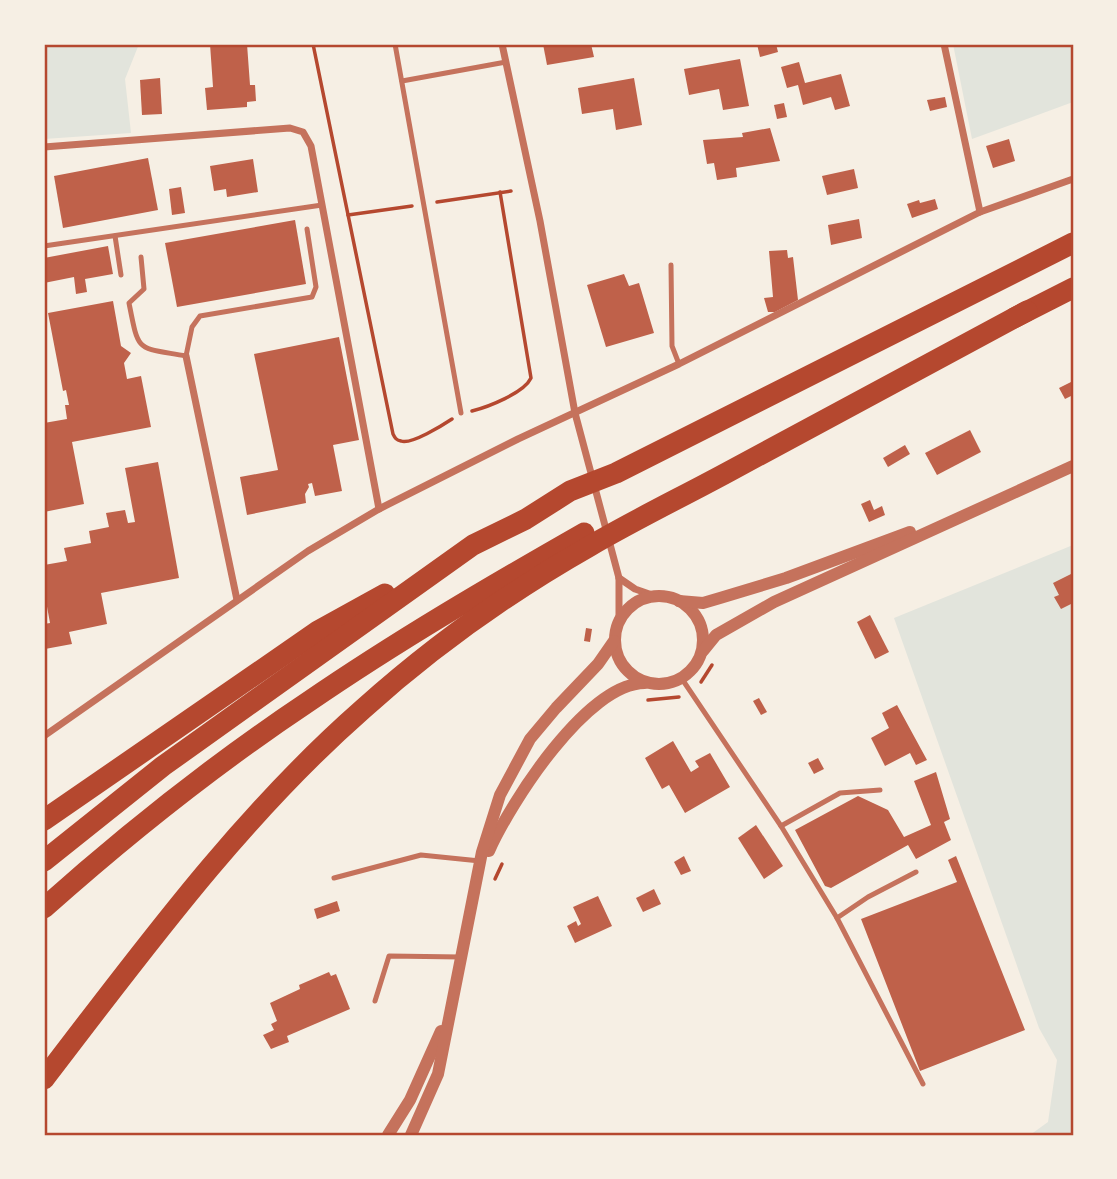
<svg xmlns="http://www.w3.org/2000/svg" width="1117" height="1179" font-family="Jost,sans-serif">
<rect width="100%" height="100%" fill="#f6efe4"/>
<!-- green -->
<g fill="#e2e4dc">
<path d="M44,44H139L125,79L131,133L44,139Z"/>
<path d="M953,44H1073V102L972,139Z"/>
<path d="M1073,545V1135H1030L1048,1122L1057,1060L1039,1028L894,618Z"/>
</g>
<!-- building -->
<g fill="#bf614a">
<path d="M210,44H247L250,85H255L256,101L247,102V107L207,110L205,88L213,87Z"/>
<path d="M543,44H591L594,57L547,65Z"/>
<path d="M757,44H776L778,52L760,57Z"/>
<path d="M740,59L749,106L723,110L719,89L689,95L684,69Z"/>
<path d="M799,62L805,83L841,74L850,106L835,110L831,97L803,105L798,85L787,88L781,67Z"/>
<path d="M160,78L162,114L142,115L140,80Z"/>
<path d="M634,78L642,125L616,130L613,109L582,114L578,88Z"/>
<path d="M945,97L947,107L930,111L927,100Z"/>
<path d="M784,103L787,117L777,119L774,105Z"/>
<path d="M770,128L780,161L736,168L737,177L717,180L714,163L707,164L703,140L743,137L742,133Z"/>
<path d="M1009,139L1015,161L993,168L986,146Z"/>
<path d="M148,158L158,210L63,228L54,176Z"/>
<path d="M253,159L258,192L227,197L226,189L214,191L210,166Z"/>
<path d="M854,169L858,188L827,195L822,176Z"/>
<path d="M181,187L185,213L172,215L169,189Z"/>
<path d="M935,199L938,209L912,218L907,204L919,200L920,203Z"/>
<path d="M859,219L862,238L831,245L828,225Z"/>
<path d="M295,220L306,284L177,307L165,243Z"/>
<path d="M108,246L113,274L85,279L87,292L76,294L74,277L44,283V258Z"/>
<path d="M787,250L788,258L793,257L798,300L775,312H768L764,298L773,297L769,251Z"/>
<path d="M624,274L629,286L639,283L654,333L606,347L587,285Z"/>
<path d="M113,301L121,346L131,353L124,363L127,379L141,376L151,427L72,442L84,504L44,512V423L67,419L65,405H69L66,390L63,391L48,313Z"/>
<path d="M339,337L359,440L333,445L342,491L315,496L312,483L308,484L309,487L305,494L306,503L247,515L240,477L278,470L254,354Z"/>
<path d="M1073,381V395L1065,399L1059,388Z"/>
<path d="M970,430L981,452L937,475L925,453Z"/>
<path d="M905,445L910,454L888,467L883,458Z"/>
<path d="M158,462L179,578L101,593L107,624L69,632L72,644L45,649L44,624L50,623L44,590V565L67,561L64,548L91,543L89,531L109,527L106,513L125,510L128,523L135,522L125,468Z"/>
<path d="M870,500L874,510L882,506L885,515L869,522L861,504Z"/>
<path d="M1073,573V603L1061,609L1054,597L1059,595L1053,583Z"/>
<path d="M870,615L889,652L875,659L857,622Z"/>
<path d="M586,628L592,629L590,642L584,641Z"/>
<path d="M759,698L767,712L761,715L753,701Z"/>
<path d="M897,705L927,760L916,765L910,753L885,766L871,738L889,728L882,713Z"/>
<path d="M673,741L691,772L699,767L695,761L710,753L730,787L685,813L669,785L662,789L645,758Z"/>
<path d="M818,758L824,769L814,774L808,763Z"/>
<path d="M936,772L950,819L944,822L951,840L916,859L908,845L831,888L825,886L795,830L858,796L888,810L904,837L931,825L914,781Z"/>
<path d="M756,825L783,866L764,879L738,838Z"/>
<path d="M684,856L691,871L681,875L674,862Z"/>
<path d="M956,856L1025,1030L920,1071L861,919L957,882L948,860Z"/>
<path d="M654,889L661,904L643,912L636,898Z"/>
<path d="M598,896L612,926L575,943L567,926L576,921L578,926L581,924L573,907Z"/>
<path d="M337,901L340,911L317,919L314,909Z"/>
<path d="M329,972L331,976L336,974L350,1009L287,1036L289,1042L271,1049L263,1035L274,1030L271,1024L277,1021L270,1003L300,989L299,985Z"/>
</g>
<g fill="none" stroke-linecap="round" stroke-linejoin="round">
<!-- path -->
<g stroke="#b5482f" stroke-width="3.5">
<path d="M313,44L393,434C395,438 396,440 401,441C411,445 443,425 452,419"/>
<path d="M437,202L511,191"/>
<path d="M348,215L412,206"/>
<path d="M472,411C488,407 524,393 531,378L500,192"/>
<path d="M701,682L712,665"/>
<path d="M648,700L679,697"/>
<path d="M495,879L502,864"/>
</g>
<!-- service -->
<g stroke="#c5725c" stroke-width="5">
<path d="M395,44L461,413"/>
<path d="M402,81L506,62"/>
<path d="M115,236L121,275"/>
<path d="M44,246L322,205"/>
<path d="M141,257L144,289L129,303C139,354 136,347 186,356L192,327L200,316L312,297L316,287L307,229"/>
<path d="M671,265L672,346L679,364"/>
<path d="M682,679L781,826L837,918L923,1084"/>
<path d="M781,826L840,793L880,790"/>
<path d="M334,878L421,855L480,861"/>
<path d="M837,918L868,897L916,872"/>
<path d="M375,1001L389,956L461,957"/>
</g>
<!-- minor -->
<g stroke="#c5725c" stroke-width="7">
<path d="M502,44L540,221L575,413L619,578V623"/>
<path d="M944,44L980,212"/>
<path d="M44,147L290,128L303,132L311,146L379,509"/>
<path d="M186,356L237,600"/>
<path d="M619,578L635,589L655,596"/>
<path d="M44,736L308,551L379,509L518,439L679,364L980,212L1073,179"/>
</g>
<!-- tertiary -->
<g stroke="#c5725c" stroke-width="12">
<circle cx="659" cy="640" r="44"/>
<path d="M679,601L703,603L720,598L786,578L910,532"/>
<path d="M703,651L716,635L774,602L1073,466"/>
<path d="M489,851C511,802 587,683 645,683"/>
<path d="M388,1135L410,1100L441,1031"/>
<path d="M411,1135L438,1074L482,852L500,795L530,739L556,708L598,664L614,641"/>
</g>
<!-- motorway -->
<g stroke="#b5482f" stroke-width="21">
<path d="M1014,318L1073,288"/>
<path d="M44,820L318,631L385,594"/>
<path d="M44,861L163,766L473,545L526,519L570,491L616,473L1073,243"/>
<path d="M44,908C127,834 215,764 308,702C397,641 491,586 584,533"/>
<path d="M44,1079C143,950 240,817 363,709C432,647 509,592 590,546C636,519 684,496 730,471C829,418 928,365 1027,311"/>
</g>
</g>
<!-- border -->
<rect width="1117" height="1179" fill="none" stroke="#f6efe4" stroke-width="91"/>
<rect x="46" y="46" width="1026" height="1088" fill="none" stroke="#b5482f" stroke-width="2.5"/>
</svg>
